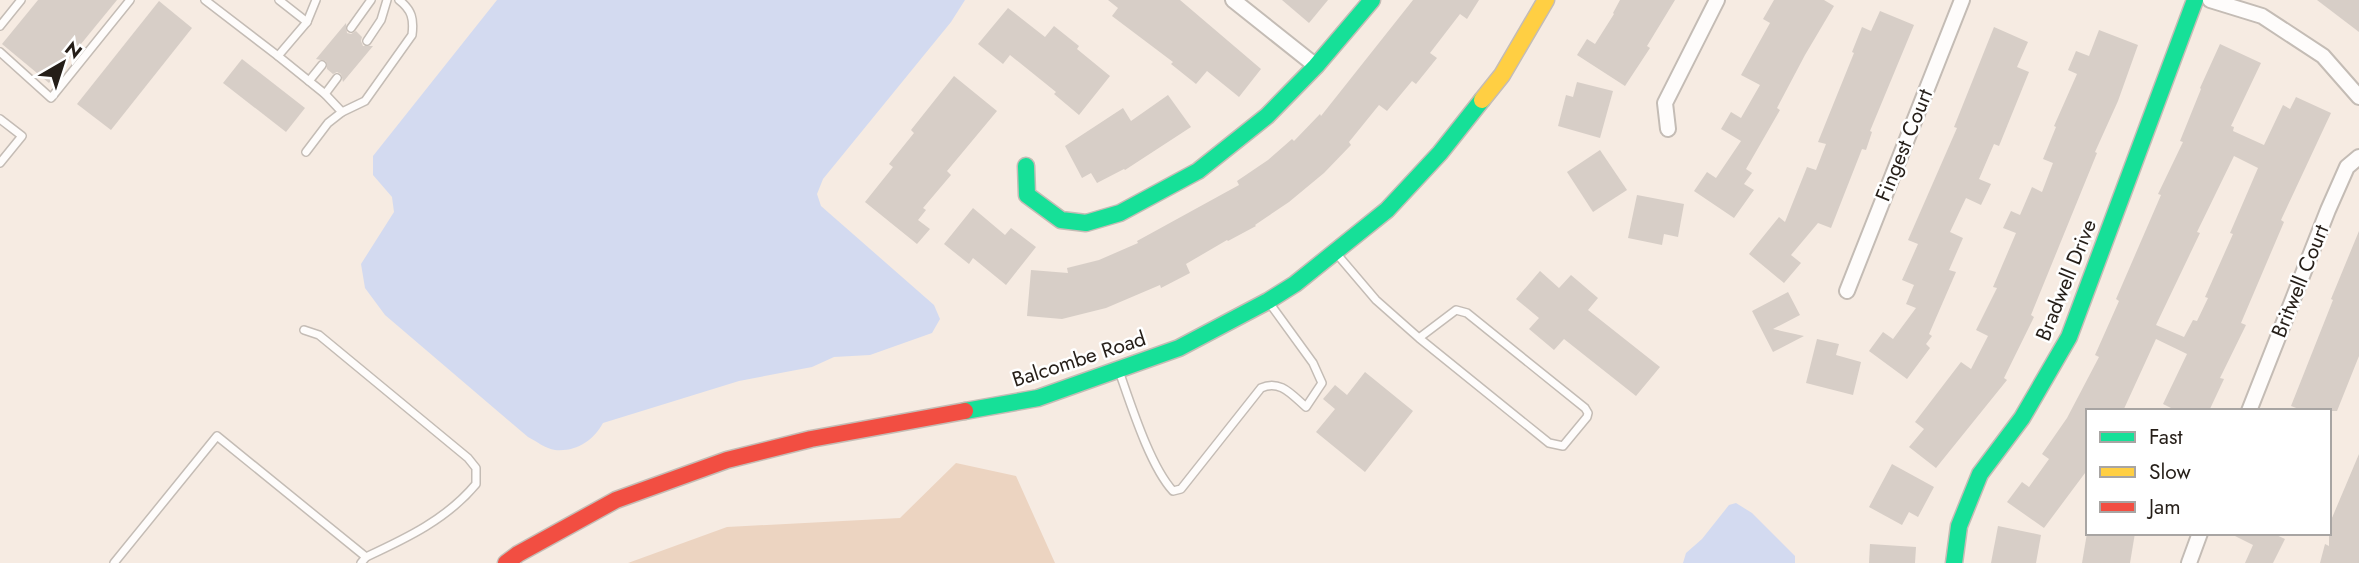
<svg xmlns="http://www.w3.org/2000/svg" width="2359" height="563" font-family="Jost,sans-serif">
<rect width="100%" height="100%" fill="#f6ebe2"/>
<!-- green -->
<path fill="#ecd4c1" d="M956,463L1016,476L1055,563H628L727,527L900,518Z"/>
<!-- water -->
<g fill="#d3daf0">
<path d="M497,0H965L951,22L823,179L817,194L821,206L934,305L940,319L932,333L870,355L834,357L812,367L739,381L603,423C593,441 576,452 555,450C546,449 536,441 528,437L385,315L365,288L361,264L394,212L392,197L373,175V156Z"/>
<path d="M1736,503L1752,513L1795,556V563H1683L1686,553L1702,539L1729,505Z"/>
</g>
<!-- building -->
<g fill="#d7cec7" fill-rule="evenodd">
<path d="M38,0H117L49,83L2,44Z"/>
<path d="M1108,0H1180L1261,69L1239,97L1207,71L1196,84L1171,64L1173,62L1112,16L1118,8Z"/>
<path d="M1282,0H1328L1309,23Z"/>
<path d="M1413,0H1479L1467,19L1460,14L1430,53L1437,58L1416,84L1412,81L1387,111L1379,105L1349,142L1351,145L1324,173L1289,202L1255,225L1256,226L1228,241L1227,240L1186,264L1190,273L1161,288L1160,285L1106,308L1062,319L1027,316L1031,270L1068,273L1067,268L1099,260L1138,243L1137,241L1239,185L1237,181L1268,160L1292,139L1294,141L1320,114L1321,116Z"/>
<path d="M1620,0H1675L1647,46L1650,48L1625,86L1577,55L1587,39L1595,44L1614,14L1613,13Z"/>
<path d="M1774,0H1824L1834,6L1805,55L1777,108L1780,110L1746,169L1752,173L1744,184L1754,190L1734,218L1694,191L1707,172L1716,178L1741,141L1721,129L1731,112L1741,118L1760,85L1741,75L1770,23L1763,19Z"/>
<path d="M2317,0H2359V32Z"/>
<path d="M159,1L192,28L111,130L77,104Z"/>
<path d="M1008,8L1045,37L1054,26L1079,46L1077,49L1110,76L1079,115L1054,94L1056,92L1010,55L1003,64L978,44Z"/>
<path d="M1880,11L1914,25L1870,131L1872,132L1866,150L1862,149L1831,228L1818,223L1791,255L1801,263L1784,283L1749,254L1779,217L1785,222L1807,167L1816,170L1826,144L1818,142L1854,53L1852,52L1862,27L1871,31Z"/>
<path d="M346,23L347,33L351,34L356,31L362,37L361,41L363,46H373L343,82L341,74L337,72L333,74L327,69L326,61L316,59Z"/>
<path d="M1994,27L2028,42L2017,67L2029,72L1999,146L1994,144L1979,179L1991,184L1981,205L1966,198L1950,232L1963,238L1949,270L1956,272L1929,334L1932,336L1926,344L1930,348L1907,379L1869,351L1883,332L1893,339L1916,308L1906,304L1914,285L1902,280L1918,244L1908,240L1957,128L1954,127Z"/>
<path d="M2099,30L2138,45L2118,101L2095,152L2097,153L2031,315L2034,317L2004,378L2007,380L1936,468L1909,447L1924,429L1915,422L1961,362L1971,369L1988,336L1976,330L1997,288L1993,287L2016,233L2003,228L2011,211L2020,215L2032,187L2042,192L2053,163L2043,159L2056,127L2054,126L2077,74L2068,70L2076,51L2089,56Z"/>
<path d="M2220,44L2261,63L2231,126L2234,127L2233,131L2264,145L2283,105L2290,109L2296,97L2331,113L2281,220L2284,222L2241,323L2246,325L2220,378L2224,379L2209,411H2177L2163,404L2187,354L2156,339L2123,411H2088V469L2044,528L2007,502L2022,482L2029,487L2049,459L2042,454L2067,418L2099,357L2095,355L2119,301L2116,299L2161,195L2158,194L2183,142L2180,141L2201,89L2200,88ZM2234,156L2258,168L2230,233L2233,234L2205,297L2208,298L2197,321L2193,320L2184,337L2156,325L2200,233L2197,232Z"/>
<path d="M242,59L305,108L286,132L223,83Z"/>
<path d="M954,76L997,111L947,171L951,175L923,208L926,210L918,220L930,229L917,244L865,202L893,167L889,164L914,133L911,130Z"/>
<path d="M1577,82L1613,91L1600,138L1558,126L1566,95L1573,97Z"/>
<path d="M1168,95L1191,127L1125,170L1124,169L1097,183L1091,173L1082,178L1065,146L1123,108L1131,121Z"/>
<path d="M1600,150L1627,190L1593,212L1567,172Z"/>
<path d="M1637,195L1684,204L1678,237L1664,234L1662,245L1628,238Z"/>
<path d="M973,208L1005,235L1011,228L1036,247L1006,285L973,258L969,264L944,244Z"/>
<path d="M2359,231V356L2337,411H2304L2291,406L2333,300L2331,299Z"/>
<path d="M1540,271L1559,288L1571,275L1598,298L1588,310L1660,367L1636,396L1564,339L1554,350L1529,329L1539,318L1516,299Z"/>
<path d="M1788,292L1800,315L1773,329L1804,336L1773,352L1752,311Z"/>
<path d="M1817,339L1839,344L1836,355L1861,362L1853,395L1806,383Z"/>
<path d="M1365,372L1413,411L1365,472L1316,432L1335,409L1323,399L1335,385L1347,395Z"/>
<path d="M2359,454V563H2320L2325,544L2329,546V525Z"/>
<path d="M1892,464L1934,487L1918,517L1909,512L1902,525L1869,507Z"/>
<path d="M1998,526L2041,535L2036,563H1991Z"/>
<path d="M2087,533H2135L2130,563H2082Z"/>
<path d="M2229,533H2272L2285,539L2273,563H2245L2253,545Z"/>
<path d="M1870,544L1916,547L1915,563H1869Z"/>
</g>
<g fill="none" stroke-linecap="round" stroke-linejoin="round">
<defs>
<g id="lane">
<path d="M205,0L278,56L307,22L316,0"/>
<path d="M279,0L307,22"/>
<path d="M0,26L21,0"/>
<path d="M351,28L371,0"/>
<path d="M367,41L381,20L387,0"/>
<path d="M0,52L51,98L130,0"/>
<path d="M278,56L325,94L342,112"/>
<path d="M309,81L322,65"/>
<path d="M325,94L337,78"/>
<path d="M0,119L22,136L0,163"/>
<path d="M306,152L328,123L342,112L365,101L412,35C414,19 412,10 399,0"/>
<path d="M1336,253L1376,300L1419,338L1549,443L1563,446L1587,417L1588,413L1585,408L1467,313L1456,310L1419,338"/>
<path d="M304,330L319,335L468,458L476,468V484C447,519 407,538 366,557"/>
<path d="M1119,371C1131,405 1150,466 1173,491L1181,489L1261,388C1280,379 1292,395 1306,407L1322,383L1313,363L1268,301"/>
<path d="M114,563L217,436L366,557L361,563"/>
</g>
<g id="street">
<path d="M1233,0L1316,66"/>
<path d="M2210,0L2262,16L2323,56L2359,97"/>
<path d="M1668,129L1665,103L1717,0"/>
<path d="M1847,291L1962,0"/>
<path d="M2249,411L2328,210L2347,167L2359,157"/>
<path d="M2189,563L2200,533"/>
</g>
<g id="fast">
<path d="M1026,166L1027,195L1061,220L1086,223L1120,213L1198,171L1267,116L1316,66L1372,0"/>
<path d="M965,411L1038,398L1179,348L1268,301L1295,284L1387,210L1440,153L1482,100"/>
<path d="M1954,563L1959,526L1980,474L2022,418L2069,337L2195,0"/>
</g>
<path id="slow" d="M1482,100L1502,75L1546,0"/>
<path id="jam" d="M506,563L518,554L616,500L727,460L811,439L965,411"/>
</defs>
<!-- lane casing -->
<use href="#lane" stroke="#c4bcb5" stroke-width="10"/>
<!-- street casing -->
<use href="#street" stroke="#c4bcb5" stroke-width="18"/>
<!-- fast casing -->
<use href="#fast" stroke="#c4bcb5" stroke-width="19"/>
<!-- slow casing -->
<use href="#slow" stroke="#c4bcb5" stroke-width="19"/>
<!-- jam casing -->
<use href="#jam" stroke="#c4bcb5" stroke-width="19"/>
<!-- lane -->
<use href="#lane" stroke="#fefcfb" stroke-width="7"/>
<!-- street -->
<use href="#street" stroke="#fefcfb" stroke-width="14"/>
<!-- fast -->
<use href="#fast" stroke="#16e098" stroke-width="16"/>
<!-- slow -->
<use href="#slow" stroke="#ffcf43" stroke-width="16"/>
<!-- jam -->
<use href="#jam" stroke="#f24e42" stroke-width="16"/>
</g>
<g text-anchor="middle" dominant-baseline="central" stroke-width="5" stroke-linejoin="round" paint-order="stroke">
<!-- street labels -->
<g font-size="21" fill="#251e18" stroke="#fff">
<text transform="translate(1904 145) rotate(-68)">Fingest Court</text>
<text transform="translate(2066 280) rotate(-68)">Bradwell Drive</text>
<text transform="translate(2300 281) rotate(-68)">Britwell Court</text>
<text transform="translate(1079 359) rotate(-18)">Balcombe Road</text>
</g>
</g>
<!-- legend -->
<rect x="2086" y="409" width="245" height="126" fill="#ffffff" stroke="#a8a5a3" stroke-width="2"/>
<rect x="2100" y="432" width="35" height="10" fill="#16e098" stroke="#a8a5a3" stroke-width="2"/>
<text x="2149" y="444" font-size="21" fill="#251e18">Fast</text>
<rect x="2100" y="467" width="35" height="10" fill="#ffcf43" stroke="#a8a5a3" stroke-width="2"/>
<text x="2149" y="479" font-size="21" fill="#251e18">Slow</text>
<rect x="2100" y="502" width="35" height="10" fill="#f24e42" stroke="#a8a5a3" stroke-width="2"/>
<text x="2149" y="514" font-size="21" fill="#251e18">Jam</text>
<!-- north arrow -->
<g transform="translate(63 63) rotate(39)" stroke="#ffffff" stroke-width="5" paint-order="stroke">
<path d="M0-5L12 26L0 18L-12 26Z" fill="#251e18"/>
<text y="-10" font-size="19" font-weight="bold" text-anchor="middle" fill="#251e18">N</text>
</g>
</svg>
